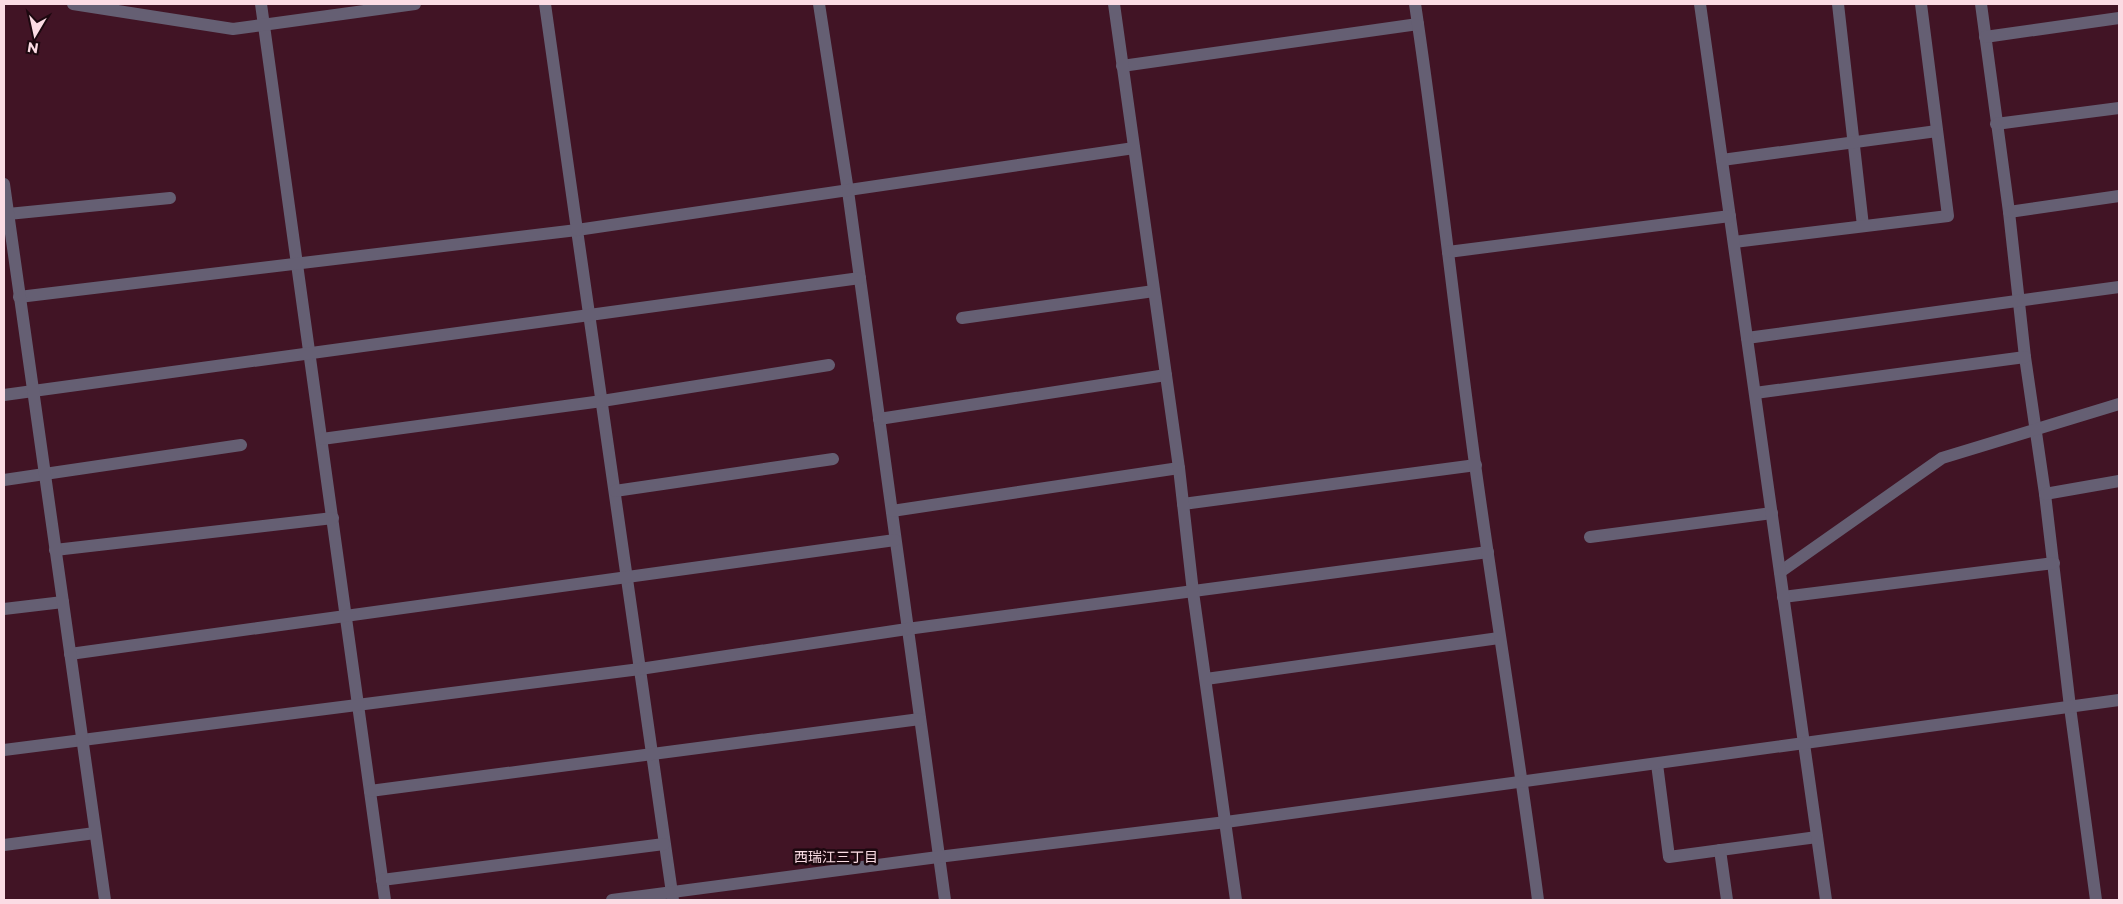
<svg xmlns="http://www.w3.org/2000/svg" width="2123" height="904" font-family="Montserrat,'Noto Sans JP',sans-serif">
<rect width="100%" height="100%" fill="#411425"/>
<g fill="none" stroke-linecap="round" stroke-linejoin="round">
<!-- service -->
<g stroke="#655f73" stroke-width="12">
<path d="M261,4L385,900"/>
<path d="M819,4L848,191L945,900"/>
<path d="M1838,4L1863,226"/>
<path d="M1981,4L2009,212L2025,357L2045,494L2070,707L2096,900"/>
<path d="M1985,37L2119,18"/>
<path d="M1122,66L1418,24"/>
<path d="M1996,124L2119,108"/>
<path d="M1722,160L1937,131"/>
<path d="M2009,212L2119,196"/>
<path d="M8,214L170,198"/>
<path d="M577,230L673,900"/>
<path d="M1734,242L1948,216L1921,4"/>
<path d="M19,297L577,230L1134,148"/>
<path d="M962,318L1154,291"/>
<path d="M1747,338L2119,287"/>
<path d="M1755,393L2025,357"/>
<path d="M4,395L860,278"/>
<path d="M879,419L1166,375"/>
<path d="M322,439L602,401L829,365"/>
<path d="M4,480L241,445"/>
<path d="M615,491L833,459"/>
<path d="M1183,504L1476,465"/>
<path d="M892,511L1179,468"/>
<path d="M1590,537L1772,513"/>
<path d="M55,550L333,518"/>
<path d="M1780,572L1942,458L2119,404"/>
<path d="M1783,597L2054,563"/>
<path d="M4,609L63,602"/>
<path d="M70,654L895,540"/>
<path d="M1206,679L1499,638"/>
<path d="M4,750L640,669L907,629L1488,552"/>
<path d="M1657,764L1669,857L1817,837"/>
<path d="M370,791L920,719"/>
<path d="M4,845L95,833"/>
<path d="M1720,850L1727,900"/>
<path d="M382,880L664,844"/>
</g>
<!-- minor -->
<g stroke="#655f73" stroke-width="12">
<path d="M73,4L233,29L415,4"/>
<path d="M545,4L577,230"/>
<path d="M1415,4C1438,157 1454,310 1475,464C1495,609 1519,754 1538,900"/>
<path d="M1700,4L1826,900"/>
<path d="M4,184L105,900"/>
<path d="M1448,252L1730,216"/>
<path d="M2045,494L2119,481"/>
<path d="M612,900L938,857L1226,822L2119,700"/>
</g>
<!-- tertiary -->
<path stroke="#655f73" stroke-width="12" d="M1114,4L1179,468L1193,592L1236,900"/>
</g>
<g text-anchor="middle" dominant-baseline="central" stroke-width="5" stroke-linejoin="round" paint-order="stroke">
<!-- neighbourhood labels -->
<g font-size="14" fill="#fbdce4" stroke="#1c080f">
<text x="836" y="857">西瑞江三丁目</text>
</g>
</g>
<!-- border -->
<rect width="2123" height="904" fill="none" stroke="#fbdce4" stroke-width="10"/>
<!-- north arrow -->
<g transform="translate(35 35) rotate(189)" stroke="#1c080f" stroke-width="4" paint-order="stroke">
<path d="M0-4L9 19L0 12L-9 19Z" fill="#fbdce4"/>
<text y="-8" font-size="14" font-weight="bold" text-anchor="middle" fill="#fbdce4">N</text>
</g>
</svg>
